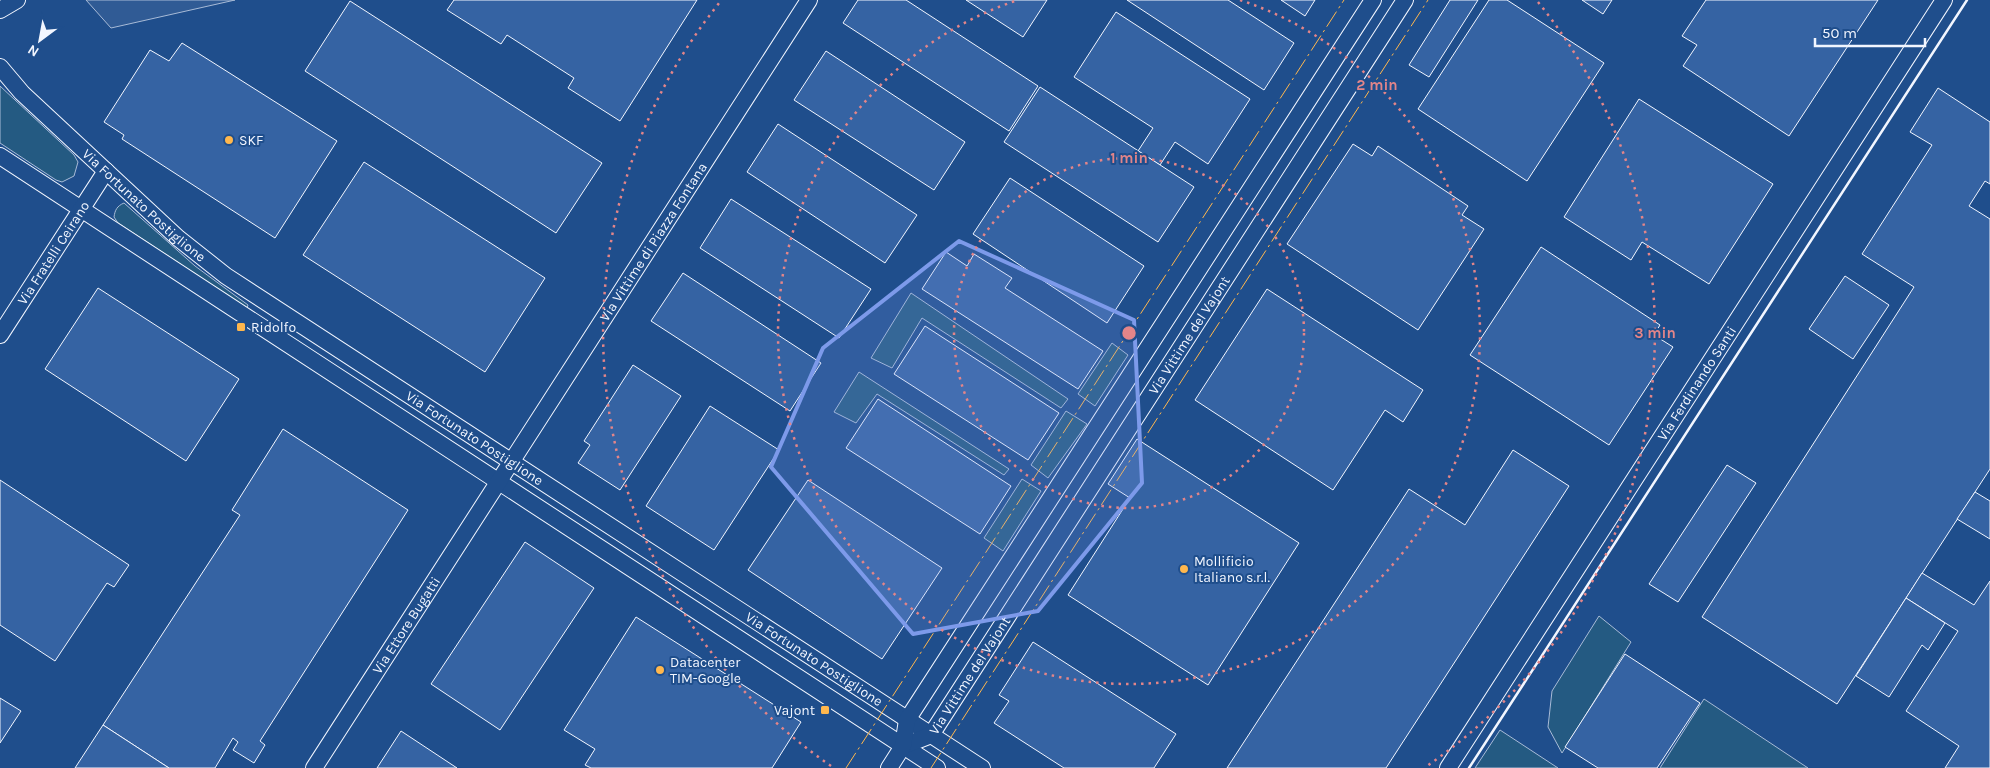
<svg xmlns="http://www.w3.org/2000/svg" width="1990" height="768" font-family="Karla,sans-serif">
<rect width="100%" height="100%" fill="#1f4e8c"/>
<!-- green -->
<g fill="#245a82" stroke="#a8bbd7">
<path d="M0,86L74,155L78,162L74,176L62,182L56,180L0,143Z"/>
<path d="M124,203L195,266L248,305L247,308L118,223L114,217C115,210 117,206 124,203Z"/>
<path d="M911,293L1068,399L1061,408L922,318L892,368L871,358Z"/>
<path d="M1112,343L1128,355L1095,406L1078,394Z"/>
<path d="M859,372L1009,469L1004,475L877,394L856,423L834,412Z"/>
<path d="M1066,411L1087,424L1048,478L1031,465Z"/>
<path d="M1022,479L1041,491L1003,551L984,538Z"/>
<path d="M1599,616L1631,642L1562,753L1548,727L1552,691Z"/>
<path d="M1704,699L1808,768H1660Z"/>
<path d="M1500,730L1558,768H1475Z"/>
</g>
<!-- parking -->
<path fill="#305b95" stroke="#a8bbd7" d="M86,0H235L111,28Z"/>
<!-- building -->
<g fill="#3563a3" stroke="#f2f6ff">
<path d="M454,0H697L620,121L568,88L574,78L507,35L501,44L447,10Z"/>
<path d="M858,0H906L1038,86L1009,131L843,23Z"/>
<path d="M966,0H1047L1023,37Z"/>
<path d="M1127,0H1228L1294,43L1264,90Z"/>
<path d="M1281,0H1315L1305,16Z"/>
<path d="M1450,0H1478L1429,77L1409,65Z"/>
<path d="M1489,0H1507L1604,63L1527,181L1418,109Z"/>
<path d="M1582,0H1612L1603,14Z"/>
<path d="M1706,0H1878L1789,136L1683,66L1697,45L1682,36Z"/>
<path d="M350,1L602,163L556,233L305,71Z"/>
<path d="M1116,12L1250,99L1208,164L1175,142L1160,165L1138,151L1153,128L1074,77Z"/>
<path d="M182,43L337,141L275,238L122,139L124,135L104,122L150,50L169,61Z"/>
<path d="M826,51L965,142L934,190L794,100Z"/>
<path d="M1040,87L1194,187L1158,242L1004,142Z"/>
<path d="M1938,88L1990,122V184L1985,181L1969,206L1990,219V469L1837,704L1702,617L1914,287L1862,254L1932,145L1910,132Z"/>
<path d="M1639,99L1773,184L1709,284L1642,242L1631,260L1564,217Z"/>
<path d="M778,124L917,215L885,263L747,172Z"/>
<path d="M1353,144L1372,156L1378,146L1468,206L1462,215L1484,229L1418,330L1287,244Z"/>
<path d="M364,162L545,278L485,372L303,255Z"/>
<path d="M1010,178L1144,266L1107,323L973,234Z"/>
<path d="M731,199L871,289L839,338L700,248Z"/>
<path d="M1541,247L1660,325L1654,335L1673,347L1609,445L1470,355Z"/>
<path d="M946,252L967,266L974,254L1012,278L1005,288L1103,351L1078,389L922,289Z"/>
<path d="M683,273L821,363L790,411L651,321Z"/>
<path d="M1845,276L1889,305L1853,359L1809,329Z"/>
<path d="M98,288L239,379L186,461L45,369Z"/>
<path d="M1267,289L1423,390L1403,422L1385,410L1333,490L1195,400Z"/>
<path d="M925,326L1059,413L1028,460L894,374Z"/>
<path d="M633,365L681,396L620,490L578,463L590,445L584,441Z"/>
<path d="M878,399L1011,486L980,534L846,448Z"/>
<path d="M710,406L779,450L714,550L646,506Z"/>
<path d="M283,429L408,510L260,741L265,745L254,763L233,750L238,742L233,738L215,768H169L103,725L240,515L232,510Z"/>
<path d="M1137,439L1299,543L1208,685L1068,595L1130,498L1108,484Z"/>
<path d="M1513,450L1569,486L1386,768H1227L1409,489L1465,525Z"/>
<path d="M1727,465L1756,483L1678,602L1649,584Z"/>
<path d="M0,480L129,565L114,587L107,583L55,661L0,625Z"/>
<path d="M808,480L942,568L882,659L748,570Z"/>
<path d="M1975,492L1990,501V539L1957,519Z"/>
<path d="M525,542L594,588L500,730L431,684Z"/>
<path d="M1922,573L1974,605L1990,581V768H1945L1959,746L1906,711L1958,631L1906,598Z"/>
<path d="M1906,598L1945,623L1928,650L1922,645L1889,697L1856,676Z"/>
<path d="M636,617L801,722L772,768H591L585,765L595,749L564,730Z"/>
<path d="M1033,642L1176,734L1154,768H1064L994,723L1009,701L999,695Z"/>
<path d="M1625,654L1700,703L1657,768H1598L1565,747Z"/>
<path d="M0,698L21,711L0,743Z"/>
<path d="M103,725L169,768H75Z"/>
<path d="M401,731L457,768H377Z"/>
</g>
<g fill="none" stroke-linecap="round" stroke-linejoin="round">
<defs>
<g id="minor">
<path d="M0,10L17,0"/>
<path id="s1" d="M0,67L22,93L178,238L226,276L982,768"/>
<path d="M0,156L937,768"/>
<path id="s2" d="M0,335L106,171"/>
<path id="s3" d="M903,746L931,735L1405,0"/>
<path id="s4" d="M314,768L809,0"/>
<path d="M889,768L903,746L907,720L1373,0"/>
<path id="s5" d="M1448,768L1944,0"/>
</g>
</defs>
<!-- minor casing -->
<use href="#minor" stroke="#f2f6ff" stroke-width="18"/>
<!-- minor -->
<use href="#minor" stroke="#1f4e8c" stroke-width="16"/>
<!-- wall -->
<path stroke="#f2f6ff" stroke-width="2.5" d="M1469,768L1967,0"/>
<!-- power -->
<g stroke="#ffb74d" stroke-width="1" stroke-dasharray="18 4 2.5 4" stroke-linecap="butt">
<path d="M846,768L1344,0"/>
<path d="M931,768L1428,0"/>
</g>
</g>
<!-- marked area -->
<path fill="#7d9aea" fill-opacity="0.2" stroke="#7d9aea" stroke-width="4" stroke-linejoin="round" d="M959,241L1134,320L1142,483L1038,611L913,634L771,467L823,348Z"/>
<!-- distance rings -->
<g fill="none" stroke="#e38589" stroke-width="2.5" stroke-dasharray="2.5 5">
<circle cx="1129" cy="333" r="175"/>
<path d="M1240 0A351 351 0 1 1 1018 0"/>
<path d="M831 766A526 526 0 0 1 720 2M1538 2A526 526 0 0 1 1427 766"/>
</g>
<!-- markers -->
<g fill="#ffb74d" stroke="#1f4e8c" stroke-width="2">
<circle cx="229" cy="140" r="5"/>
<rect x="236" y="322" width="10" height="10" rx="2.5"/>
<circle cx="1184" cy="569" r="5"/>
<circle cx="660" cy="670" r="5"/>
<rect x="820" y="705" width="10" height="10" rx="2.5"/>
</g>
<g text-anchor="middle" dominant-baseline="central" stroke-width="4" stroke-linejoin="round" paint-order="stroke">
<!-- poi labels -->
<g font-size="14" fill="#f2f6ff" stroke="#1f4e8c" text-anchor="start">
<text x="239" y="140">SKF</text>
<text x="251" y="327">Ridolfo</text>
<text x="1194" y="561">Mollificio<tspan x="1194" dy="16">Italiano s.r.l.</tspan></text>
<text x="670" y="662">Datacenter<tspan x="670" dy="16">TIM-Google</tspan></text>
<text x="815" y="710" text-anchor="end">Vajont</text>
</g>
<!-- street labels -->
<g font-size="14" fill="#f2f6ff" stroke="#1f4e8c">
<text stroke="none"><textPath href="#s1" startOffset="200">Via Fortunato Postiglione</textPath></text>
<text stroke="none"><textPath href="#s4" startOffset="626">Via Vittime di Piazza Fontana</textPath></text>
<text stroke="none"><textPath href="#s2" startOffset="98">Via Fratelli Ceirano</textPath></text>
<text stroke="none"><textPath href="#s3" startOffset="506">Via Vittime del Vajont</textPath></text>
<text stroke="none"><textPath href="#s5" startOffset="458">Via Ferdinando Santi</textPath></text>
<text stroke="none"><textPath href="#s1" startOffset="605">Via Fortunato Postiglione</textPath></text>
<text stroke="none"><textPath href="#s4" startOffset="170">Via Ettore Bugatti</textPath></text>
<text stroke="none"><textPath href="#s1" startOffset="1010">Via Fortunato Postiglione</textPath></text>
<text stroke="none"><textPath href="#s3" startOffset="101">Via Vittime del Vajont</textPath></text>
</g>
</g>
<circle cx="1129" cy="333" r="8" fill="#e38589" stroke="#1f4e8c" stroke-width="2.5"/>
<g font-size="15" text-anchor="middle" font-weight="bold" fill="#e38589" stroke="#1f4e8c" stroke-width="4" stroke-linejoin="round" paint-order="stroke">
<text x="1377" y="90">2 min</text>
<text x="1129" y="163">1 min</text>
<text x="1655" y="338">3 min</text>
</g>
<!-- north arrow -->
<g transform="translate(40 40) rotate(212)" stroke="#1f4e8c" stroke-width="4" paint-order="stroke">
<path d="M0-4L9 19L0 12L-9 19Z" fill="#f2f6ff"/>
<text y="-8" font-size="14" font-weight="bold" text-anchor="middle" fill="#f2f6ff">N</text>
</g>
<!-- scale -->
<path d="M1815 38v8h110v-8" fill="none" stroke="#f2f6ff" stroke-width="2.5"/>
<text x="1822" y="38" font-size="15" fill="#f2f6ff" stroke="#1f4e8c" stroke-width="4" paint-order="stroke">50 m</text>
</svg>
